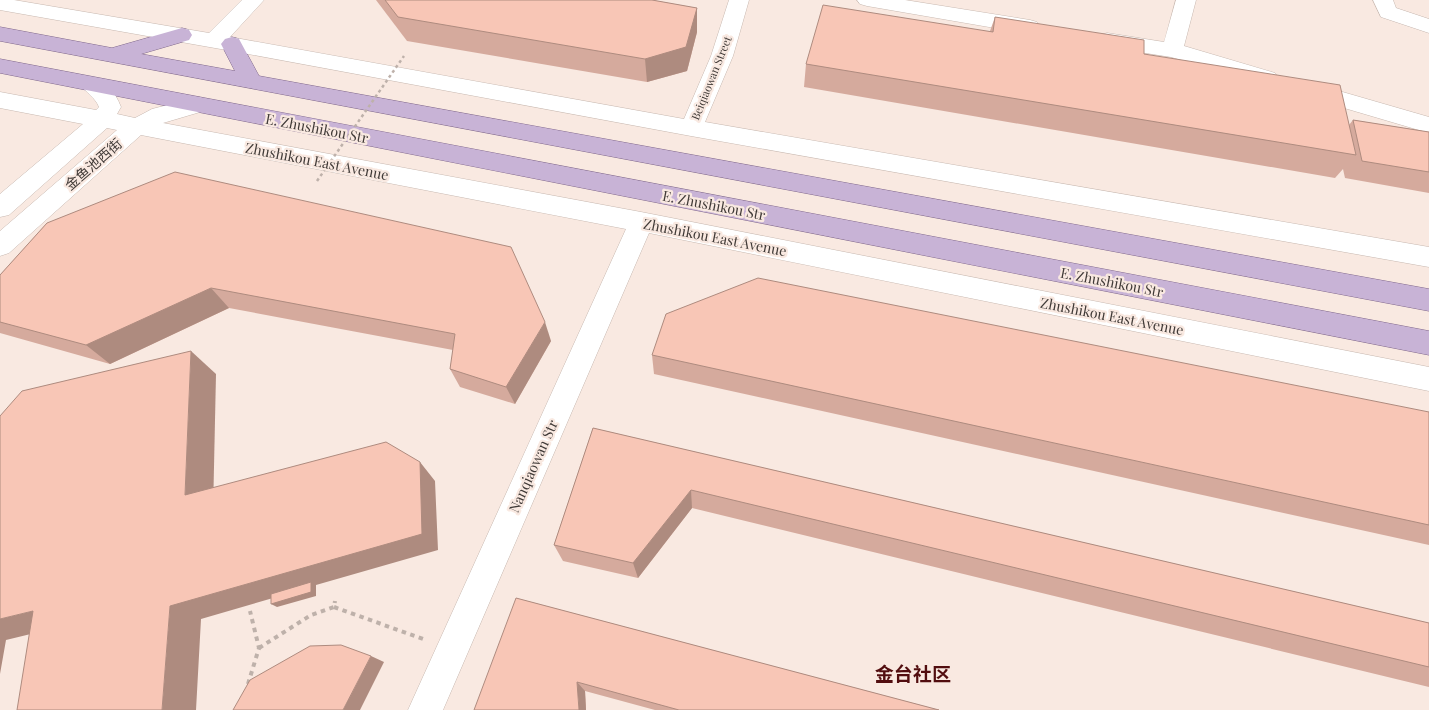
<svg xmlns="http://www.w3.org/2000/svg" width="1429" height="710" font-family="'Playfair Display','Noto Sans SC',serif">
<rect width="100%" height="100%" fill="#f9e9e1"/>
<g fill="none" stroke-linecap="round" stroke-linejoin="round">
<defs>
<g id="minor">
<path d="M0,0H14L209,33L242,0H264L230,37L684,119L711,56L729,0H749L733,56L705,122L1429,247V267L691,136L232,51L0,10Z"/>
<path d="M857,0H905L1030,20L1037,22L1040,27L1037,32L1030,34L867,6L860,4Z"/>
<path d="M1176,0H1196L1184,46L1275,73L1278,78L1275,83L1267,85L1171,57L1107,47L1100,45L1097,40L1100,35L1107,33L1164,42Z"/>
<path d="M1373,0H1393L1396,8L1429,19V33L1381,17Z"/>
<path d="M91,77C107,81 115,92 121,107L117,114L135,118L152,109L199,97L207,100L210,105L207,110L163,123L641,212L1429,367V391L649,233L443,710H408L626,229L141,135L9,253L0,256V231L117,130L107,128L9,215L0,217V194L83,124L0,108V92L96,110L99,107C95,97 86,93 80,84L83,79Z"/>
<path d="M1308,82L1429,117V133L1300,95L1297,90L1300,85Z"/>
</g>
<g id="major">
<path d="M0,27L112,48L182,28L189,30L192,35L189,40L141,54L235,71L221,44L225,39L232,37L239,39L259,76L1429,289V311L0,41Z"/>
<path d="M0,59L1429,331V355L0,73Z"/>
</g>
</defs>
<!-- minor casing -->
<use href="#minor" stroke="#c7b8b0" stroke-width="1"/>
<!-- major casing -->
<use href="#major" stroke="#80688c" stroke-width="1"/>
<!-- path -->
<g stroke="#beb1aa" stroke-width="4" stroke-dasharray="4.5 4.5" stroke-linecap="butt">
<path d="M334,607L423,639"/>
<path d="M259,648L311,615L334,607L335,601"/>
<path d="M248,684L259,648L250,611"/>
</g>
<!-- minor -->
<use href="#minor" fill="#fff" fill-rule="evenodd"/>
<!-- major -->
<use href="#major" fill="#c8b3d6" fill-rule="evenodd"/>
<!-- path-bridge -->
<path stroke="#beb1aa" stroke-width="2.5" stroke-dasharray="3 3" stroke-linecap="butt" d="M317,181L404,56"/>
</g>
<!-- wall -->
<g fill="#d5aa9d">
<path d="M376,0H652L697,8V32L687,71L647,82L407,41Z"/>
<path d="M995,17L1144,54L1349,125L1353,120L1429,132V193L1345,178L1343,169L1335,178L804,87L806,64L990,31Z"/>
<path d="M47,223L551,341L515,404L460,387L450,369L453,350L229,308L110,364L0,333V275Z"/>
<path d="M652,355L1429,412V545L654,374Z"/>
<path d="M593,428L1429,623V687L692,508L638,578L563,561L554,545Z"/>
<path d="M516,598L939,710H655L585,691L586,710Z"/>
</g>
<!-- shaded-wall -->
<g fill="#ae8b7f">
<path d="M697,8V32L687,71L647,82L645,59Z"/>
<path d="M211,288L229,308L110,364L86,345Z"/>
<path d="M545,322L551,341L515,404L506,387Z"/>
<path d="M191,351L216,374L213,513L185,495Z"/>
<path d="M420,462L435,481L438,550L316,585V596L277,607L271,604L311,587L201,619L196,710H162L170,606Z"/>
<path d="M691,490L692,508L638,578L633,563Z"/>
<path d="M33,611L72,624L6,640L0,674V619Z"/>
<path d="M371,656L384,662L360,710H343Z"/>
<path d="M577,682L585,691L586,710H579Z"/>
</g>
<!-- building -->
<g fill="#f8c6b6" stroke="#ae8b7f">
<path d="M385,0H652L697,8L686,47L645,59L398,17Z"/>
<path d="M823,5L993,32L995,17L1144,40V54L1340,85L1356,155L806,64Z"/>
<path d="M1353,120L1429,132V172L1362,161Z"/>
<path d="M175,172L511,247L545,322L506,387L450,369L455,334L211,288L86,345L0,322V275L47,223Z"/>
<path d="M758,278L1429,412V525L652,355L666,314Z"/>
<path d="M191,351L185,495L386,442L420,462L422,534L170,606L162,710H17L33,611L0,619V416L22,391Z"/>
<path d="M593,428L1429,623V667L691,490L633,563L554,545Z"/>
<path d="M311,582V592L271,604V594Z"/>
<path d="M516,598L939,710H679L577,682L579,710H474Z"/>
<path d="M341,645L371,656L343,710H233L250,680L310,646Z"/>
</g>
<g text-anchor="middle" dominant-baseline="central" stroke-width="4.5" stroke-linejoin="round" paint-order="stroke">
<!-- far-street labels -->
<g font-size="11" fill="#403a37" stroke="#f9e9e1">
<text transform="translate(711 78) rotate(-68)">Beiqiaowan Street</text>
</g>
<!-- street labels -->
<g font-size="14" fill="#403a37" stroke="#f9e9e1">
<text transform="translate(317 128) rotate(11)">E. Zhushikou Str</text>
<text transform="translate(317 161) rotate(11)">Zhushikou East Avenue</text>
<text transform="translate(93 164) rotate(-41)">金鱼池西街</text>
<text transform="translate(714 205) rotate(11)">E. Zhushikou Str</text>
<text transform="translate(715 237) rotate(11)">Zhushikou East Avenue</text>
<text transform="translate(1112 282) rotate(11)">E. Zhushikou Str</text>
<text transform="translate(1112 316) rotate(11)">Zhushikou East Avenue</text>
<text transform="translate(533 466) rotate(-66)">Nanqiaowan Str</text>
</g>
<!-- near-quarter labels -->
<g font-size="19" font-weight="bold" fill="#520d0f" stroke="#f9e9e1">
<text x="913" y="673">金台社区</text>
</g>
</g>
</svg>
